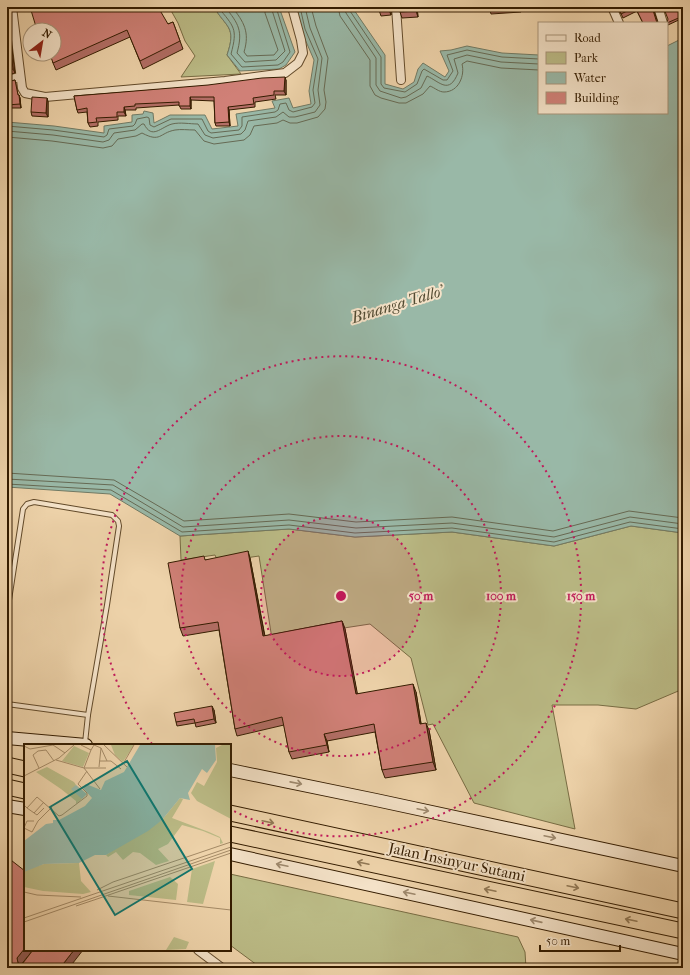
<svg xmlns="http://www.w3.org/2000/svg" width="690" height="975" font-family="'IM FELL French Canon',serif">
<rect width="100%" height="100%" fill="#eed3aa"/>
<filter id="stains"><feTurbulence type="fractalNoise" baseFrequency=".005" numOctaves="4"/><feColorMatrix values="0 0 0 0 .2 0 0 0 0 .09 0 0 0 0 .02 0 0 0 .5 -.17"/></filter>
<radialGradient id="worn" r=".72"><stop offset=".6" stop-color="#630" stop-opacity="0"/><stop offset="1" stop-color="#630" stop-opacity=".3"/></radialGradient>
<!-- green -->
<g fill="#bbbb86" stroke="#786c43">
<path d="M169,7H214C226,28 237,26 227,55L241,74L181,77L195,56L185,41L178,23Z"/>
<path d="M631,526L683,533V689L636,709L598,705H552L575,829L474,803L433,724L428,725L411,658L370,624L272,639L259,556L218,562L215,555L181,560L180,536L289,529L355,537L452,532L554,546Z"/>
<path d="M230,874L518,937L525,952L526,968H261L230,945Z"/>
</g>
<!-- water -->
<g fill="#99b8a7" stroke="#717a64">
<path d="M214,7H279L295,52L286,65L279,69L240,71L227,55C237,26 226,28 214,7Z"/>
<path d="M296,7H352L385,55V84L403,89L414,82L418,69L423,63L445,77L449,71L440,51L451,50L467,46L502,53L539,55V113H667V46L683,38V533L631,526L554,546L452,532L355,537L289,529L180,536L110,494L7,487V122L54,126L104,133V126L132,122V115L143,114L144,111L153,113L154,123L170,115H205L212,129L238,126L236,114L275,108L272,101L289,98L293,108L311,104L309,91L314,60L301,30Z"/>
</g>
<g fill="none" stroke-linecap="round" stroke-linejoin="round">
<!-- shore -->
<g stroke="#666a54" stroke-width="1">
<path d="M218,7C234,27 238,28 231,54L242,67L278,65L283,62L290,52L276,7"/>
<path d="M225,7C239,24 243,31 237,53L245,62L276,60L285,51L271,7"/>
<path d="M232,7C244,22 250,32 244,52L247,56L274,55L278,50L265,13V7"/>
<path d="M338,7L340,16L370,60V86L375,95L381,98L399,103H406L423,94L430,86C435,88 439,92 444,92C459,92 465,75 462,64L467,61L501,68L539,70"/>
<path d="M344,7L346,13L376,58V85L380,91L401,98L406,97L421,88L427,76C440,82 449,95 458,73L454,59L467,55L501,62L539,64"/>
<path d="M349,7L350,11L381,57V84L384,88L405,92L417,84L422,71L424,69L443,80H447L453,71L447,55L467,50L502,57L539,59"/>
<path d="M7,126L53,130L104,137L107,135L109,129L133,126L135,124L137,119L147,117L149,118L150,125L154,127L171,119H202L208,131L211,133L239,130L242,126V117L275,112L278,110L280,104L286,103L289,110L293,112L312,107L315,103L313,90L318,59L305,29L300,7"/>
<path d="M7,131L53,135L103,142L109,140L114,133L135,130L142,124H144C152,140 161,127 172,124C180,122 190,124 198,124L205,135L213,138L241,134L245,130L248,121L276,117L283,112L289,117H295L315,112L320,105L318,90L322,58L310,28L305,7"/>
<path d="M7,137L52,141L103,148L112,146L118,139L136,136L142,133C161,143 159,133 175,130C181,129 188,130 195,130L204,141L214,144L244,140L250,135L254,126L277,123L283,120L290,123H297L318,117L325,109L326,102L324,90L328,58L316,26L311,7"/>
<path d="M7,473L114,480L184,521L289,514L356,522L452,517L553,531L629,511L683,518"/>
<path d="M7,479L113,485L183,527L289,520L356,528L452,523L554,537L630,517L683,524"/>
<path d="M7,484L111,490L182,532L289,525L355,533L452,528L554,542L630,522L683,529"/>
</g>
<defs>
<g id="lane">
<path d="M7,613L23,509L27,504L34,502L112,515L118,521L119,526L107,605L88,715L85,743"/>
<path d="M7,704L88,715"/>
</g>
<g id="street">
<path d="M12,7L22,88L25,93L45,97L225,81L285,73L298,63L303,53L301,40L292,7"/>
<path d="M396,7L401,80"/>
<path d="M612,7L619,23"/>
<path d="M658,7L663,23"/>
<path d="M7,80L20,77"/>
<path d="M198,950L222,968"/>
</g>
<g id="secondary">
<path d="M7,738L86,745"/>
<path d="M230,770L376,800L683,866"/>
<path d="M7,806L25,809"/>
<path d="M230,854L683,954"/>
</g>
<g id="highway">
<path d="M7,765L25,769"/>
<path d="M7,787L25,791"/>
<path d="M230,813L683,911"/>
<path d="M230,834L683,931"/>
</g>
</defs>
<!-- lane casing -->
<use href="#lane" stroke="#624a2a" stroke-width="6"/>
<!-- street casing -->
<use href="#street" stroke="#624a2a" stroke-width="10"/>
<!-- secondary casing -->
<use href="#secondary" stroke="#341c00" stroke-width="14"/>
<!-- highway casing -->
<use href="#highway" stroke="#341c00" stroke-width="17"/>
<!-- lane -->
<use href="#lane" stroke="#f4e2c8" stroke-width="4"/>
<!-- street -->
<use href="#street" stroke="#f4e2c8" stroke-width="8"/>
<!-- secondary -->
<use href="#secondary" stroke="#f4e2c8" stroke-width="12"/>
<!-- highway -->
<use href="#highway" stroke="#eed3aa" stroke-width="15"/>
</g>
<!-- wall -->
<g fill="#b36e66" stroke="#341c00">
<path d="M379,7H391V15L381,16L379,10Z"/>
<path d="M400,7H417L418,17L402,18L400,12Z"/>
<path d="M489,7H520L521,12L491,14Z"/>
<path d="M618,7H653V8L658,23H643L637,11L623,18Z"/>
<path d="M683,7V18L668,25L667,23Z"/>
<path d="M7,15L15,73L7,75Z"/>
<path d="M173,22L183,49L143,69L130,37L56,70L53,63L54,30L168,24Z"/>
<path d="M15,80L18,95H19L20,98L21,108H7V82Z"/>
<path d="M286,80V95H275L276,99L255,102V107L229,110L230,126H216L215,123L214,101L191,100V109H181L179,105L136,108V110H125L126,116H118V120L98,122V126L90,127L88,123L87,112L78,113L77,110L74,96Z"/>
<path d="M47,98L48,102V117L32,116L31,112Z"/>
<path d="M250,558L265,636L342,621L345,629L357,694L416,692L421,723L429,730L436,770L385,778L382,770L375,732L327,741L329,752L292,759L289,752L284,725L237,736L235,729L219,630L183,636L180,628L205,560Z"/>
<path d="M214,710L216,723L196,727L195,723L177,726L176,722Z"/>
</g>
<!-- shaded-wall -->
<g fill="#925a53" stroke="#341c00">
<path d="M389,7H391V15L389,10Z"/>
<path d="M415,7H417L418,17L416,11Z"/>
<path d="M7,15L8,17L15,73L13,69Z"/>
<path d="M285,77L286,80V95L284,91Z"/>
<path d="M19,95L20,98L21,108L20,104Z"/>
<path d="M190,97L191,100V109L190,106Z"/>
<path d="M47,98L48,102V117L46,113Z"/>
<path d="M124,107L125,110L126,116L124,112Z"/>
<path d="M228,107L229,110L230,126L229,122Z"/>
<path d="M248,551L250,558L266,644L263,636Z"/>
<path d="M342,621L345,629L359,702L356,694Z"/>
<path d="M413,684L416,692L422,731L420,724Z"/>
<path d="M212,706L214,710L216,723L214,719Z"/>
<path d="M426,723L429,730L436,770L433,762Z"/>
<path d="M324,734L327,741L329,752L327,745Z"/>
<path d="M25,948V950H33L20,966L18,963L17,958Z"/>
<path d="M74,950H83L69,968H60Z"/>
</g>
<!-- building -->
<g fill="#d08077" stroke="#341c00">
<path d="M30,7H158L168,24L173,22L180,41L140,61L127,30L53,63L50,54H54V30H37Z"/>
<rect x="379" y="7" width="10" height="3"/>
<path d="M400,7H415L416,11L400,12Z"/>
<path d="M489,7H505L489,8Z"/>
<path d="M618,7H652L657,23H643L635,7L621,14Z"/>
<path d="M669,7H683V16L667,23L668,19L664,9Z"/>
<path d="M7,18L13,69L7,71Z"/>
<path d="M285,77L284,91H274V95L253,98L254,104L228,107L229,122L215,123L214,97H190V106H179V102L135,104V106L124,107V112H117V117L96,118L97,122L88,123L87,108L77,110L74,96L208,85L262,78Z"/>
<path d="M15,80L18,95H19L20,104L7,105V82Z"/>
<path d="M32,97L47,98L46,113L31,112Z"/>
<path d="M248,551L263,636L342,621L356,694L413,684L420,724L426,723L433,762L382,770L374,724L324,734L327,745L289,752L282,717L235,729L218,622L180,628L168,563L204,556L205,560Z"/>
<path d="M212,706L214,719L195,723L194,719L176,722L174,713Z"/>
<path d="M7,857L25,871V948L17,958L18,963L20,964L23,963L33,950H74L60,968H7Z"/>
</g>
<!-- one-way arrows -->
<defs><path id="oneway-shaft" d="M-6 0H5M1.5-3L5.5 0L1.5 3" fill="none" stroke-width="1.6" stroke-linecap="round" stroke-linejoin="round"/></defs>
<g stroke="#9e896e">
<use href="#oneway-shaft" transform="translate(296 783) rotate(11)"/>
<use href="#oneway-shaft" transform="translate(423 810) rotate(12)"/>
<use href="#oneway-shaft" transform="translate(550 837) rotate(12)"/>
<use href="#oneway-shaft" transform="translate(282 865) rotate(-168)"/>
<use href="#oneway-shaft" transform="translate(409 893) rotate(-168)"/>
<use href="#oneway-shaft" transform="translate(536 921) rotate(-167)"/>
</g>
<g stroke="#917855">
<use href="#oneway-shaft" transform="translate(268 822) rotate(12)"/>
<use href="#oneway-shaft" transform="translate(363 863) rotate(-168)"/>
<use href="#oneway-shaft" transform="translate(573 887) rotate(12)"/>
<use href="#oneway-shaft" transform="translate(490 890) rotate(-168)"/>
<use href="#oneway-shaft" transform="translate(631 920) rotate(-168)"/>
</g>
<!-- distance rings -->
<circle cx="341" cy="596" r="80" fill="#c2185b" fill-opacity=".12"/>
<g fill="none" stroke="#c2185b" stroke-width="2" stroke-dasharray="2 4">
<circle cx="341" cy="596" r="80"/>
<circle cx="341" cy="596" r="160"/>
<path d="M152 744A240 240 0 1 1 230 809"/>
</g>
<g text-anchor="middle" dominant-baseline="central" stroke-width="4" stroke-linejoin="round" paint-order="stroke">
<!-- street labels -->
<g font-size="15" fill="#341c00" stroke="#f4e2c8">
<text transform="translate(457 862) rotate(12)">Jalan Insinyur Sutami</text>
</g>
<!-- water labels -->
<g font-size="16" font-style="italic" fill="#524b32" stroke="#f4e2c8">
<text transform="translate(397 304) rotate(-17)">Binanga Tallo'</text>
</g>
</g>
<!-- overview -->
<g transform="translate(24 744)">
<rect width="207" height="207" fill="#eed3aa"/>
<path d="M87,1H110L99,18L91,11ZM198,1H207V75L173,57L167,49L173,38L180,42L193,18L192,4ZM50,2L65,9L59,23L38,17ZM23,23L50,38L52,41L50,44L58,55L52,60V57L37,45L12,28ZM156,54L159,55L157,59L148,74L185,88L196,93L199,99L196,100V94L179,87L158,81L144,100L134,105L145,117L132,121L116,109L109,108L99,116L92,108L84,113L82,111L94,103L138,76ZM191,117L179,160L163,158L168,125ZM55,119L57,137L67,148L59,150L19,147L0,143V128L4,125L20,120ZM146,133L154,140L152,156L105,151V147ZM150,193L165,198L162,205L142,206Z" fill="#bbbb86"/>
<path d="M116,1H191L192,16L183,29L178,25L164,49L166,56L156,54L138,76L124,87L82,111H71L55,119L20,120L0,128V97L22,80L29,79V76H35L61,62L68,54L59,44L62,40L77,46L81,37L100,28ZM52,41L63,50L58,55L47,45Z" fill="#99b8a7"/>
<path fill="none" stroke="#a48a66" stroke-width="1" d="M57,1L67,6L70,1M70,1L77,4L75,23M80,1L103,23M0,2L6,5L29,1L41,9M77,4L83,17M67,6L60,24H82M32,16L60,24L76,45M75,17H87L97,25M99,20L110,1M15,24L9,11L14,7L22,6L30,17M0,32L35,14L50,1M0,61L3,64L13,53L35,72L38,71L63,52V49L54,40L63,27M3,64L13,71L20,64M10,69L20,58M0,84L8,88L14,77L28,63M0,84L3,77H10M73,146L89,138L207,98M0,148L13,151L57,153M84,152L207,166M70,156L207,109M52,162L70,156M0,174L207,103M0,178L207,106"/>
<path fill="#0f766e" fill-opacity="0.15" stroke="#0f766e" stroke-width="2" d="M103,17L168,125L91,171L26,63Z"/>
<rect width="207" height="207" fill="none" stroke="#341c00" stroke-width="2"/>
</g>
<circle cx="341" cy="596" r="6" fill="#c2185b" stroke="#f4e2c8" stroke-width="2"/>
<g font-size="12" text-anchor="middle" font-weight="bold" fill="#c2185b" stroke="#f4e2c8" stroke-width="4" stroke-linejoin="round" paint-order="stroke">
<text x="421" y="600">50 m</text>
<text x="501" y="600">100 m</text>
<text x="581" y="600">150 m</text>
</g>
<!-- margin -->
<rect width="690" height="975" fill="none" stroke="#eed3aa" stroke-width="24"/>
<rect x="8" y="8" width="674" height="959" fill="none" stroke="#341c00" stroke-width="2"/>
<rect x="12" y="12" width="666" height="951" fill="none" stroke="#341c00"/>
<!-- legend -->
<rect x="538" y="22" width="130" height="92" fill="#f4e2c8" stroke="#a79378"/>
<rect x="546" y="35" width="20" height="6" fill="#f4e2c8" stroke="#a79378"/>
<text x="574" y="42" font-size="12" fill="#341c00">Road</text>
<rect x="546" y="52" width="20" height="12" fill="#bbbb86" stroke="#a79378"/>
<text x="574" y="62" font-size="12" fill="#341c00">Park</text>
<rect x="546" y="72" width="20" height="12" fill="#99b8a7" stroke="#a79378"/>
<text x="574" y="82" font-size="12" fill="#341c00">Water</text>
<rect x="546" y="92" width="20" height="12" fill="#d08077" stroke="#a79378"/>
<text x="574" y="102" font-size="12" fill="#341c00">Building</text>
<!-- north arrow -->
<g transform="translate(42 42) rotate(31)"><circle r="19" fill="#f4e2c8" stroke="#a79378"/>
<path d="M0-3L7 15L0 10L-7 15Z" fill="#8f2418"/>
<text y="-6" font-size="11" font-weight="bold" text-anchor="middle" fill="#341c00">N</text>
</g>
<!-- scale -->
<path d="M540 945v6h80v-6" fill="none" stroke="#341c00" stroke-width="2"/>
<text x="546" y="945" font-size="12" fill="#341c00" stroke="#f4e2c8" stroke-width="3" paint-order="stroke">50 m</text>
<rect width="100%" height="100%" filter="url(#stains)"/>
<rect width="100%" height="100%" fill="url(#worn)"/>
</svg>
